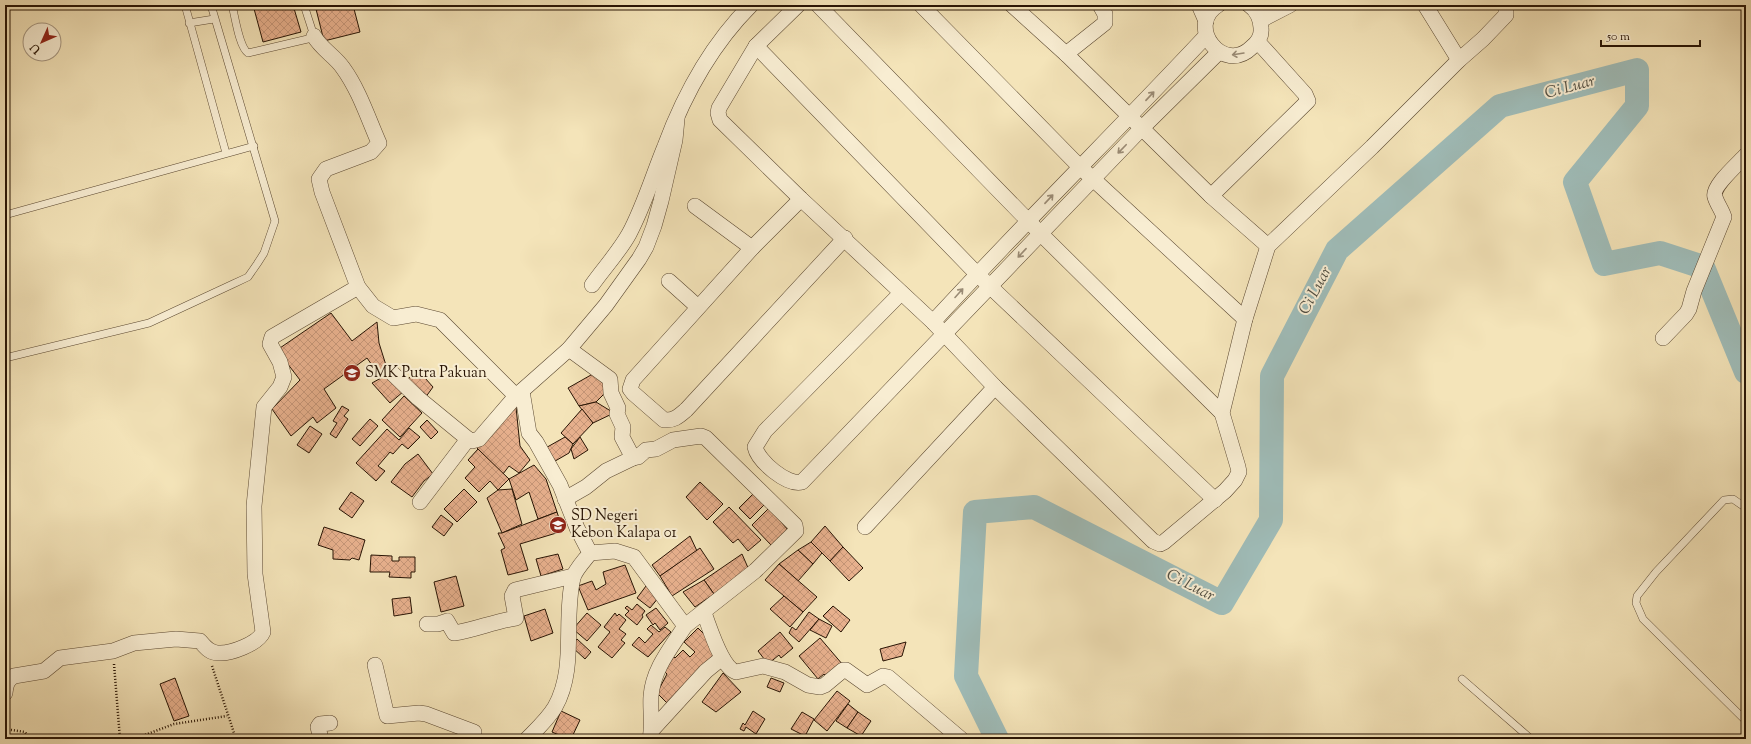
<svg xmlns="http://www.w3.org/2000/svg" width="1751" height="744" font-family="'Sorts Mill Goudy',serif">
<defs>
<pattern id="building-cross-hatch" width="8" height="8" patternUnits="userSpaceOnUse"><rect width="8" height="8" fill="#e7b08d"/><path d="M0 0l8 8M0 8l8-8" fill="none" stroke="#c69678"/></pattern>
</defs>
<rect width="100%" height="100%" fill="#f4e4b9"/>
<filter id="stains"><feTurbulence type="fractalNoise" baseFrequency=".005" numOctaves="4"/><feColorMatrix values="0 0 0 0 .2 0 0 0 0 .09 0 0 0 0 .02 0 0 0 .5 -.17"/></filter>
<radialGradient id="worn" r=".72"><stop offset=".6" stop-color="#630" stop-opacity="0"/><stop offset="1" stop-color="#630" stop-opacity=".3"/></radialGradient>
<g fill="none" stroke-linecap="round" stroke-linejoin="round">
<!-- river -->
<path stroke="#9fbcb8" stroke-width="24" d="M997,739L966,676L975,512L1034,507L1222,603L1271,520L1272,376L1337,250L1500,106L1637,70V106L1575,182L1604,264L1660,253L1703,267L1746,372"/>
</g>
<!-- building -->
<g fill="url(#building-cross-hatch)" stroke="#281404">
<path d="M253,5H293L301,32L263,42Z"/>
<path d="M315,5H353L360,32L324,41Z"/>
<path d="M331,313L352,341L377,322L379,343L390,378L404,391L390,403L372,383L381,378L367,358L324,389L336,408L317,423L313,417L291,436L272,409L300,380L277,350Z"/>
<path d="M417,369L433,387L425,398L404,384Z"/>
<path d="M598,371L609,389L596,402L579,406L568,388Z"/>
<path d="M404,396L422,413L400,437L382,420Z"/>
<path d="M596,402L614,413L593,423L579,406Z"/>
<path d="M342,406L349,410L344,416L348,419L336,438L330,434L337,423L333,421Z"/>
<path d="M516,407L520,446L530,460L519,473L509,466L503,474L476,447Z"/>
<path d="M582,409L593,423L573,444L561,433Z"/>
<path d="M370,419L378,426L360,446L352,439Z"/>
<path d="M427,420L438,432L431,439L420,427Z"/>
<path d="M310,426L322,434L309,453L297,445Z"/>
<path d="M409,428L420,437L408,449L402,444L393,454L390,452L378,466L385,471L376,481L356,463L387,429L399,440Z"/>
<path d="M565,437L573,444L569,453L550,464L542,450Z"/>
<path d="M580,437L588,450L574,459L571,449Z"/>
<path d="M478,449L509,479L498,490L490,481L479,492L465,478L475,467L468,460Z"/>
<path d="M418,454L433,474L424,481L412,497L391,482L405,464Z"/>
<path d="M534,465L546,479L557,512L538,519L529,492L516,500L509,479Z"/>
<path d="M700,482L723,504L707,520L686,497Z"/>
<path d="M464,489L477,502L457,522L444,509Z"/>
<path d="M512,489L522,524L502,533L487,498L498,490Z"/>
<path d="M757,490L768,501L750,519L739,508Z"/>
<path d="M351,492L364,501L352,518L339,509Z"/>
<path d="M729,507L761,540L748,551L738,539L733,543L713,522Z"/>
<path d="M769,508L788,530L771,545L752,525Z"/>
<path d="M557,512L563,531L520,544L528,570L508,575L501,550L505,548L498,533H502Z"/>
<path d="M441,515L453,524L444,536L432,527Z"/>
<path d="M825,526L843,547L830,561L811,542Z"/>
<path d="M324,527L365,540L359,560L352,558L350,560L333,559V550L318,545Z"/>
<path d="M690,536L697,551L660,576L652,565Z"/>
<path d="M811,542L822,553L813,564L798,550Z"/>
<path d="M843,547L863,568L849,581L830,561Z"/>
<path d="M700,548L714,569L672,596L660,576Z"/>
<path d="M798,550L813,564L798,581L779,564Z"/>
<path d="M558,554L563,569L541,576L536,559Z"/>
<path d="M742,554L749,570L714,594L704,580Z"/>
<path d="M371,555L392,556V561H399V557H415V572H411V578L389,577L390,572H370Z"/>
<path d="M779,564L817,597L803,612L765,580Z"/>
<path d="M625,565L636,593L588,610L578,586L592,581L596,590L606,584L603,572Z"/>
<path d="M456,576L464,606L441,612L434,582Z"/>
<path d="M704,580L714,594L695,607L683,592Z"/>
<path d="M646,586L659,597L650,608L637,598Z"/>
<path d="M784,596L803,612L790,627L770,609Z"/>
<path d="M410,597L412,613L394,616L392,599Z"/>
<path d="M637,604L645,611L642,615L643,617L637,625L625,615L629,611L625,608L627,606L632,610Z"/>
<path d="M833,606L850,620L841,632L823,616Z"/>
<path d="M656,608L668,623L660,630L655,623L653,625L646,615Z"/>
<path d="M545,609L553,633L531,641L524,616Z"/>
<path d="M809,612L819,619L799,642L789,633L792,627L796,630Z"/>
<path d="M587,613L601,625L587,641L573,629Z"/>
<path d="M615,613L617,616L619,614L626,620L619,629L626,634L621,640L625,643L612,658L598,647L610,632L604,627Z"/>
<path d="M819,619L832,626L826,638L810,630Z"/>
<path d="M651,625L659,632L665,627L671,632L648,657L632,645L639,637L645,643L653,634L647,629Z"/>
<path d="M698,628L712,642L708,646L718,656L669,705L657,693L667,674L664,671L668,667L663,662L671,654L675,658L683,650L690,657L695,652L684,642Z"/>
<path d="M780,632L793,648L781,658L779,655L768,664L758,651Z"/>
<path d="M820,638L843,665L828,678L824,674L818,679L799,656Z"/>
<path d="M577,639L591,652L585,659L571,646Z"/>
<path d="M906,642L902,656L883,661L880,649Z"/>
<path d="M723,673L741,692L716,712L702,702Z"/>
<path d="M175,678L189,716L174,721L160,684Z"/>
<path d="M771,678L784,683L780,692L767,687Z"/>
<path d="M837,691L850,701L827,731L814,720Z"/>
<path d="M848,704L858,712L847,728L836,721Z"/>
<path d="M561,711L580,720L571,739H568L552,732Z"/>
<path d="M753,711L765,719L756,734L746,727L744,731L740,729L743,723L745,725Z"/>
<path d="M802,712L814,719L805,736L791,729Z"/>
<path d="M858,712L871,721L861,736L847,728Z"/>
</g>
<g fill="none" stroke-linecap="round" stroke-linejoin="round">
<defs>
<g id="lane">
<path d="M185,5L226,153"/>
<path d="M232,5C235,16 239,47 248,53L312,38L314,36L304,5"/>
<path d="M189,23L214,19"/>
<path d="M5,215L254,146"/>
<path d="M5,358L149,323L233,284L248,277L257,264L264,253L275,221L211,5"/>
<path d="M1746,508L1733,499L1724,500L1656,572L1637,596L1636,603L1643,619L1746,721"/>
<path d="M1462,679L1531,739"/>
</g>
<g id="street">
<path d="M798,5L756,46L719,108L718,113L720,120L801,199L933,322L995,387L1153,541L1160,544L1164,542L1225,491L1235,480L1239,472L1238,467L1222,413L1245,319L1268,246L1372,147L1459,60L1483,39L1506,15V5"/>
<path d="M818,5L1040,233L1222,413"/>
<path d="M921,5L1080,167L1245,319"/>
<path d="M1012,5L1066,54L1211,196"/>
<path d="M1199,5L1206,21"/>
<path d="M1218,5C1185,25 1223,76 1252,47C1258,42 1262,36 1261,28C1261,20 1257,10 1249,5"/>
<path d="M1425,5L1459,60"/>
<path d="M1261,20L1290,5"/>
<path d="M314,36C321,49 335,56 343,68C359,90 368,118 379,143L371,152L326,169L319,179L322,192L358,287L373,306L393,318L416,314L440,320L516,396"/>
<path d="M1258,42L1305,94L1308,101L1211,196L1268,246"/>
<path d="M756,46L977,274L1215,500"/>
<path d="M1066,54L1105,23V14L1100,5"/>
<path d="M801,199L752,248L633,380L630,389L633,393L664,420C674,421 679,416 686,410L845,238"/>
<path d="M695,206L752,248"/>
<path d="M669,281L698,307"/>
<path d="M592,285C604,268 619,252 629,234C644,206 653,175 665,146C684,95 712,44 751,5"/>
<path d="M901,293L765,431L755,447C758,461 787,486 802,482L1141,129L1219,52"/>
<path d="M933,322C1022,225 1116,132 1206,36"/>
<path d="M1663,338L1686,314L1689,309L1694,291L1724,217C1722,210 1717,204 1715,197C1711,187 1739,163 1746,155"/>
<path d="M569,349L610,379L611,393L618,408L617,414L623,427L622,437L633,458L638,457L646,450L656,449L673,440L701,436L706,438L795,525L796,531L755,571L685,626"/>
<path d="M391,372L418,398L468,439L472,441L479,439L516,396L569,349L606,305L639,259L646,247L654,226L661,201L675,140L677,119"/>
<path d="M522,391L529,433L536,442L560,485L577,528L590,553C585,560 575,570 573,578C563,620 577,668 555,707C548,719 537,729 527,739"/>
<path d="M565,499L586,487L606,471L633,458"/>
<path d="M420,502L468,439"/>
<path d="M865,527L995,387"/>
<path d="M590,553L615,551L634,557L685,626C671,648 653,669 651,696C650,710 653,725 650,739"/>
<path d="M704,613C710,628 721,667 736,672L763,666L785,672L808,685L820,687L825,685L843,670H846L867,685L883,676L888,677L961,739"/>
<path d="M427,624H438L447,621L454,633C475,630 495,621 516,618L512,596L515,590L573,576"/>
<path d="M375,665L387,716L419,713L426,714L474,732L472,739"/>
<path d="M5,693C6,685 7,680 14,676L44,671L60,658L113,651L134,643L176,639L200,641C205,647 210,653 218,653C230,654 258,644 263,632L255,574L254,506L264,407L280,387L284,377L280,362L270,344L272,337L358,287"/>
<path d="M652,730L706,671L722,658"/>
<path d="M321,739L318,727L320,724L330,723"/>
</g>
</defs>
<!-- lane casing -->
<use href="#lane" stroke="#5b4831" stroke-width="8"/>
<!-- street casing -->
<use href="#street" stroke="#5b4831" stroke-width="16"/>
<!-- path -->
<g stroke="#281404" stroke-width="2.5" stroke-dasharray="1 2" stroke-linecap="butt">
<path d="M114,664L120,739"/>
<path d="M212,666L236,739"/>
<path d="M5,729L25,732L30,739"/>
<path d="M134,739L174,724L227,716"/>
</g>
<!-- lane -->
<use href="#lane" stroke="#f8edd2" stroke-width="7"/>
<!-- street -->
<use href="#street" stroke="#f8edd2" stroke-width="15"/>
</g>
<!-- one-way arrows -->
<defs><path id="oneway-shaft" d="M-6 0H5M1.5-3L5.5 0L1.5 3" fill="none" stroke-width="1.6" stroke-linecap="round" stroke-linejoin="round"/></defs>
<g stroke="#9a8b75">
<use href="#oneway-shaft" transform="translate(1238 54) rotate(171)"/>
<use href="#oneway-shaft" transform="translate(1150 96) rotate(-47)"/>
<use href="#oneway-shaft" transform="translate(1122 149) rotate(134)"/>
<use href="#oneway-shaft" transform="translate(1049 199) rotate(-47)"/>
<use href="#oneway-shaft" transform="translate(1022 253) rotate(133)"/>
<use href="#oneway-shaft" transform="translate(959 293) rotate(-48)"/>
</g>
<!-- icons -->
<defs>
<symbol id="school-disc" viewBox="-11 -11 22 22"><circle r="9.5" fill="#8f2418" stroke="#f8edd2"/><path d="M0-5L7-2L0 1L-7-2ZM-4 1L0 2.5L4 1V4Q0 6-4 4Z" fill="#fff"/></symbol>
</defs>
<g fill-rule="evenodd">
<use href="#school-disc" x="342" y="363" width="20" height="20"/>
<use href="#school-disc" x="548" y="515" width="20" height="20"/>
</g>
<g text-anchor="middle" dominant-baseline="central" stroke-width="4" stroke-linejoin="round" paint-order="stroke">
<!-- poi labels -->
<g font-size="15" fill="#281404" stroke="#f8edd2" text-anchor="start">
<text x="365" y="373">SMK Putra Pakuan</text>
<text x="571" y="516">SD Negeri<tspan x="571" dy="17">Kebon Kalapa 01</tspan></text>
</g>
<!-- water labels -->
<g font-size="16" font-style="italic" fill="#524f43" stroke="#f8edd2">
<text transform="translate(1570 88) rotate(-15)">Ci Luar</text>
<text transform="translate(1316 291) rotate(-62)">Ci Luar</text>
<text transform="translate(1190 586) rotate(27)">Ci Luar</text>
</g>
</g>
<!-- margin -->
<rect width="1751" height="744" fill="none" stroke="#f4e4b9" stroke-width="20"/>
<rect x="6" y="6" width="1739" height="732" fill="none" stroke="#281404" stroke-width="2"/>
<rect x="10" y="10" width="1731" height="724" fill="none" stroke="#281404"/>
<!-- north arrow -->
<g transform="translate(42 42) rotate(225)"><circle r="19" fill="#f8edd2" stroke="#a59680"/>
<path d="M0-3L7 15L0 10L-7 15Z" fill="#8f2418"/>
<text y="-6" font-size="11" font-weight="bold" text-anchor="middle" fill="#281404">U</text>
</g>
<!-- scale -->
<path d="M1601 40v6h99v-6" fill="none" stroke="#281404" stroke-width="2"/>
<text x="1607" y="40" font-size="12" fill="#281404" stroke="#f8edd2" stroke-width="3" paint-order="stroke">50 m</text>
<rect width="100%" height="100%" filter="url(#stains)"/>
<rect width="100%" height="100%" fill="url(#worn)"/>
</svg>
